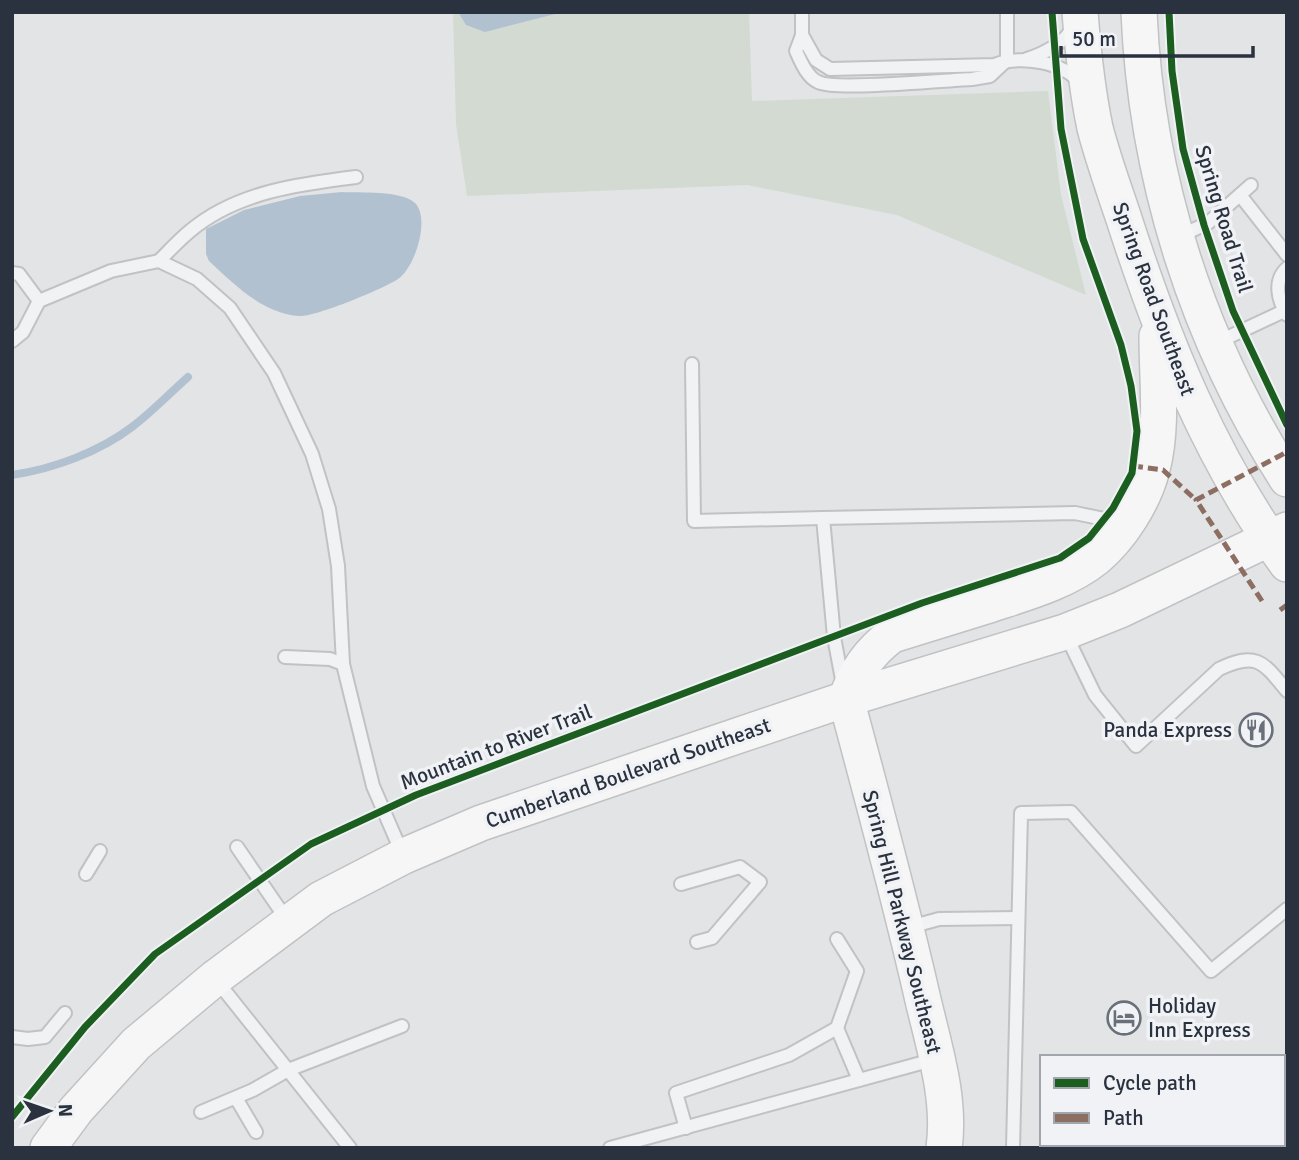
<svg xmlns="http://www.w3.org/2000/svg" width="1299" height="1160" font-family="Signika,sans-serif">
<rect width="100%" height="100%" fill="#e2e4e6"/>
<!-- green -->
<path fill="#d3dad2" d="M453,12H749L752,101L1048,91L1061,195L1086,295L897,215L747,185L467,196L456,124Z"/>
<!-- water -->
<g fill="#b2c1d0">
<path d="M458,12H563L485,32L466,25Z"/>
<path d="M342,192C360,193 401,190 415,203C431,219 414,269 398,279C383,289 313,318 298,316C261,312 235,285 209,261L206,254V229L244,210L300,196Z"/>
</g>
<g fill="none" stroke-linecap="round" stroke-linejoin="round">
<!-- stream -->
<path stroke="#b2c1d0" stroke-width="8" d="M12,475C53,469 99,452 132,427C152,412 170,393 188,377"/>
<defs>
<g id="lane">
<path d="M802,12V35L796,51C801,62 807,77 818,82C834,91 947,80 972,79L990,76L1007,60V12"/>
<path d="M802,35L816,60L830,69L994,65C1020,55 1063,61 1081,84"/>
<path d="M1027,59C1043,54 1067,42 1073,26"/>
<path d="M1240,195L1287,255"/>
<path d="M1180,236L1208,223L1251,185"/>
<path d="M159,261C169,251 179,240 190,231C236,192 299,184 356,177"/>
<path d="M1287,268C1273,281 1278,300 1287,315"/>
<path d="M12,273L19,274L39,301"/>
<path d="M12,341L23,332L39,301L111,271L159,261L197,279L230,308L274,373L312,454L329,509L338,566L343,664L373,786L402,853"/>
<path d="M1218,342L1284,311"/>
<path d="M692,364L694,521L823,518"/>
<path d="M1066,635L1095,695L1136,746L1219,669C1257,651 1263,662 1287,691"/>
<path d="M285,657L330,659L343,664"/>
<path d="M843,685L834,637L823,518L1075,513L1104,519L1120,528"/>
<path d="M237,847L287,920"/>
<path d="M86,874L100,851"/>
<path d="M681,884L740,867L760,882L712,938L697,942"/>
<path d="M910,927L939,919L1018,918"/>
<path d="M217,981L350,1148"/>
<path d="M837,1028L859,1080"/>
<path d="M12,1037L28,1039L45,1037L65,1013"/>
<path d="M236,1098L256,1132"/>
<path d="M201,1112L253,1090L288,1070L402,1026"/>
<path d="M686,1128L676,1093L789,1055L837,1028L857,971L837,939"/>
<path d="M610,1148L936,1059"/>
<path d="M1013,1148L1021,813L1071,812L1211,971L1287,909"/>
</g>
<g id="secondary">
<path d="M1080,12C1083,51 1087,90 1095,128C1103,159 1114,189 1124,219C1164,343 1210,458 1287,564"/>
<path d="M1139,12C1146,178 1197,339 1287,479"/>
<path d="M846,699C856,672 868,653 892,635C924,625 957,615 989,605C1025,593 1066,582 1096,558C1121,537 1144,501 1152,469C1163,427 1157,379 1157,336"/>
<path d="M846,699C873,799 900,899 923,1000C934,1047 951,1099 944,1148"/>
<path d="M48,1148L76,1110L136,1044L215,978L321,899L404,856L481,823L722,741L846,699L1065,632L1120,610L1287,530"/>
</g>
</defs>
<!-- lane casing -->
<use href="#lane" stroke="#c0c2c4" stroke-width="16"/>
<!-- secondary casing -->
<use href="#secondary" stroke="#c0c2c4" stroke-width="38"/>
<!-- lane -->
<use href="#lane" stroke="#f1f2f4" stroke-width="12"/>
<!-- secondary -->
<use href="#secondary" stroke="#f6f6f6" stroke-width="35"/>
<!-- quiet -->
<g stroke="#8d6e63" stroke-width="5" stroke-dasharray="10 5" stroke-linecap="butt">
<path d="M1133,466L1163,470L1196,500"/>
<path d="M1262,601L1196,500L1287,452"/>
<path d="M1280,610L1287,605"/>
</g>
<defs>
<g id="cycleway">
<path d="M1169,12L1172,71L1183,149L1204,225L1233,311L1287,425"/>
<path d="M12,1117L85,1027L155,954L311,844L416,795L922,603L1060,558L1089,538L1113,508L1132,473L1137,431L1131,386L1121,345L1083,239L1061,129L1052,12"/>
</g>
</defs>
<!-- cycleway casing -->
<use href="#cycleway" stroke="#f0f2f6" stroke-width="11"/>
<!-- cycleway -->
<use href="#cycleway" stroke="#1b5e20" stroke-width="7"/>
</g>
<!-- icons -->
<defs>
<symbol id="restaurant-ring" viewBox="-11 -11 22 22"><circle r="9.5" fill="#f0f2f6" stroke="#6a7079" stroke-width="1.5"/><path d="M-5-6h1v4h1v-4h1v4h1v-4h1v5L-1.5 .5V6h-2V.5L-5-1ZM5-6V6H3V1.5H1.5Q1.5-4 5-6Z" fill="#6a7079"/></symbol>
<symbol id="hotel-ring" viewBox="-11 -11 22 22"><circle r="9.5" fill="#f0f2f6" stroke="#6a7079" stroke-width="1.5"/><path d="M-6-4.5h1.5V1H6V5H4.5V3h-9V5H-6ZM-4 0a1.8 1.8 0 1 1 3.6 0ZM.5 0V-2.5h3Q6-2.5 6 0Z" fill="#6a7079"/></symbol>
</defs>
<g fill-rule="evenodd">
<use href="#restaurant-ring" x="1237" y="711" width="38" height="38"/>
<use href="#hotel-ring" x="1105" y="999" width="38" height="38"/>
</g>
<g text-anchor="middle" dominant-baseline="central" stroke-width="7" stroke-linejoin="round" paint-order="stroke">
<!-- street labels -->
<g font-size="21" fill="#2a323f" stroke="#f0f2f6">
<text transform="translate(1224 219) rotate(73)">Spring Road Trail</text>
<text transform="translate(1154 299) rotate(70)">Spring Road Southeast</text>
<text transform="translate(496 747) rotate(-21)">Mountain to River Trail</text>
<text transform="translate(628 773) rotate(-19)">Cumberland Boulevard Southeast</text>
<text transform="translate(902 922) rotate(76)">Spring Hill Parkway Southeast</text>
</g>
<!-- poi labels -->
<g font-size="21" fill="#2a323f" stroke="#f0f2f6" text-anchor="end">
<text x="1232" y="730">Panda Express</text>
<text x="1148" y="1006" text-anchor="start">Holiday<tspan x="1148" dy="24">Inn Express</tspan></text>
</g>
</g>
<!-- border -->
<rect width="1299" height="1160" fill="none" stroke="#2a323f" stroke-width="28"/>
<!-- legend -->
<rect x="1040" y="1055" width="245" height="91" fill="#f0f2f6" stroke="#a1a5ad" stroke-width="2"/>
<rect x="1054" y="1078" width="35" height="10" fill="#1b5e20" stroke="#a1a5ad" stroke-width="2"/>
<text x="1103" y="1090" font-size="21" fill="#2a323f">Cycle path</text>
<rect x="1054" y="1113" width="35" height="10" fill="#8d6e63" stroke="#a1a5ad" stroke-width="2"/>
<text x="1103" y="1125" font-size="21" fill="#2a323f">Path</text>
<!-- north arrow -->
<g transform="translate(49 1111) rotate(88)" stroke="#f0f2f6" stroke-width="5" paint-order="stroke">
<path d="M0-5L12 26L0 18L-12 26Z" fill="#2a323f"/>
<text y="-10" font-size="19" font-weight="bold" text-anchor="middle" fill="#2a323f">N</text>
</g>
<!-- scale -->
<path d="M1061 46v10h192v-10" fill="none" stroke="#2a323f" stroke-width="3.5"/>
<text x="1072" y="46" font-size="21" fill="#2a323f" stroke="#f0f2f6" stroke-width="5" paint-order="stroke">50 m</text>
</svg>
